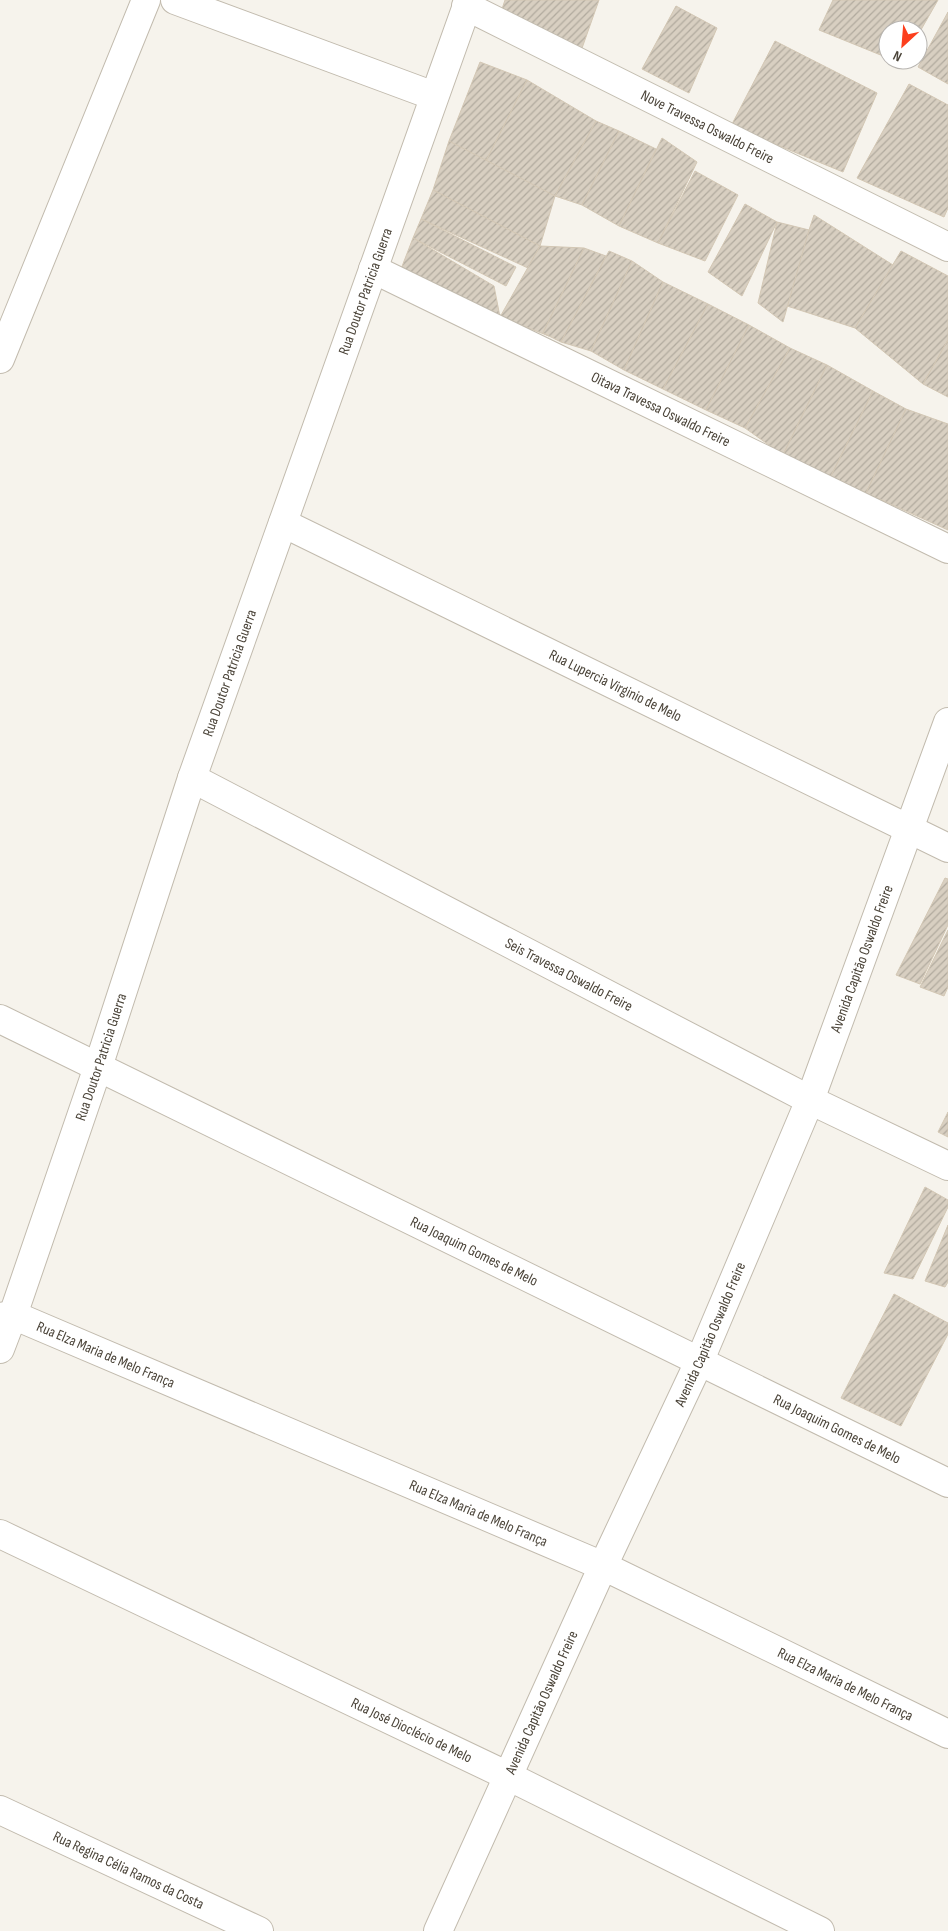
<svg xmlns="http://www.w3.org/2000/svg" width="948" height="1931" font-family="'Sofia Sans Condensed',sans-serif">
<defs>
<pattern id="building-hatch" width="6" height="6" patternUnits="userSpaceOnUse" patternTransform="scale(1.25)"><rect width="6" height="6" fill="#d8cfc1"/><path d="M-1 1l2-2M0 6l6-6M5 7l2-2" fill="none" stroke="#b1aa9e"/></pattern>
</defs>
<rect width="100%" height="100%" fill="#f6f3ec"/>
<!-- building -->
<g fill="url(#building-hatch)" stroke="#d3c7b4">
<path d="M505,0H599L581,51L502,9Z"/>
<path d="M833,0H938L918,35V30H888V58L819,30Z"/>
<path d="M676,6L717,28L689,93L642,69Z"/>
<path d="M948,12V84L918,67Z"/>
<path d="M775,41L877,93L843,172L731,126Z"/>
<path d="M480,62L527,80L484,165L449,141Z"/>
<path d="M527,80L596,121L555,196L484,165Z"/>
<path d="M909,84L948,105V208L944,217L857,178Z"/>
<path d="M596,121L619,131L582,205L555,196Z"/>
<path d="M619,131L656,149L619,226L582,205Z"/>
<path d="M662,138L697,162L658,243L619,226Z"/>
<path d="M449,141L555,196L540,246L433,190Z"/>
<path d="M695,171L738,195L705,261L658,243Z"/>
<path d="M433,190L540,246L528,268L421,219Z"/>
<path d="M745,204L777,222L742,296L708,272Z"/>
<path d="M814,215L893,265L855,328L784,305Z"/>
<path d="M421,219L516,267L506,286L413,238Z"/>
<path d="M777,222L809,230L783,322L758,303Z"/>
<path d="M413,238L494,286L500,317L401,269Z"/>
<path d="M540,246L584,248L543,333L549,336L500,317Z"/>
<path d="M584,248L606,256L561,342L543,333Z"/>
<path d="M609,251L632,261L591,351L561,342Z"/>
<path d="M901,251L948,276V340L923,384L855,328Z"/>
<path d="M632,261L663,282L624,370L591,351Z"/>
<path d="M663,282L708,304L663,389L624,370Z"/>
<path d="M708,304L749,325L706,410L663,389Z"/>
<path d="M749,325L790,348L745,428L706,410Z"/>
<path d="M948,340V397L923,384Z"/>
<path d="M790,348L827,365L783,455L745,428Z"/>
<path d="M827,365L873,391L831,476L783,455Z"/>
<path d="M873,391L906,409L866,493L831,476Z"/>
<path d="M906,409L948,424V530L866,493Z"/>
<path d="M945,878L948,879V925L920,984L896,975Z"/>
<path d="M948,930V987L944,996L920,987Z"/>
<path d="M948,1112V1137L938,1132Z"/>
<path d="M925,1187L948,1200V1207L913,1279L884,1273Z"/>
<path d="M948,1225V1282L945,1287L925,1281Z"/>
<path d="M894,1294L948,1323V1334L901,1426L841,1398Z"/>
</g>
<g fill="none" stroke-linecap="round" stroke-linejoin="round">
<defs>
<g id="minor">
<path d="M175,0L434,96"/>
<path id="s1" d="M466,6L948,247"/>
<path id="s2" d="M373,269L948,549"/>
<path d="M0,359L146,0"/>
<path id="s3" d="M283,523L948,848"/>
<path id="s4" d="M192,778L810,1100L948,1166"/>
<path id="s5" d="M0,1019L948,1483"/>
<path id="s6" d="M0,1317L13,1315L603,1566L948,1734"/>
<path id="s7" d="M0,1349L13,1315L98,1067L192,778L469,0"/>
<path id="s8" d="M0,1534L508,1776L820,1931"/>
<path id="s9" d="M0,1810L259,1931"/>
<path id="s10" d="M438,1931L603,1566L700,1360L810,1100L948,722"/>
</g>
</defs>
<!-- minor casing -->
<use href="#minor" stroke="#c2bbae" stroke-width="30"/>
<!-- minor -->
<use href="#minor" stroke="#fff" stroke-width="28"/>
</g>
<g text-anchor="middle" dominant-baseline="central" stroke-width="4" stroke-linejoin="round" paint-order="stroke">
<!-- street labels -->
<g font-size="15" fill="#4b4439" stroke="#fff">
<text stroke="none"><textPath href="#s1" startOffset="270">Nove Travessa Oswaldo Freire</textPath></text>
<text stroke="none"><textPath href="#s7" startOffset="1119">Rua Doutor Patricia Guerra</textPath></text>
<text stroke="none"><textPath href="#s2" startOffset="320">Oitava Travessa Oswaldo Freire</textPath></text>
<text stroke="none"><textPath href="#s7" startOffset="714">Rua Doutor Patricia Guerra</textPath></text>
<text stroke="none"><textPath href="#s3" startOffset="370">Rua Lupercia Virginio de Melo</textPath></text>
<text stroke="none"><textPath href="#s10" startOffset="1061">Avenida Capitão Oswaldo Freire</textPath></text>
<text stroke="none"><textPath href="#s4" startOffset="425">Seis Travessa Oswaldo Freire</textPath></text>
<text stroke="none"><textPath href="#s7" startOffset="309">Rua Doutor Patricia Guerra</textPath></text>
<text stroke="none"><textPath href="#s5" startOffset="528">Rua Joaquim Gomes de Melo</textPath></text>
<text stroke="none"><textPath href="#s10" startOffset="656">Avenida Capitão Oswaldo Freire</textPath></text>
<text stroke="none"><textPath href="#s6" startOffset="114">Rua Elza Maria de Melo França</textPath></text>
<text stroke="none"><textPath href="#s5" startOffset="932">Rua Joaquim Gomes de Melo</textPath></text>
<text stroke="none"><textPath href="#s6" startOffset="519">Rua Elza Maria de Melo França</textPath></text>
<text stroke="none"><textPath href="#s6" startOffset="924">Rua Elza Maria de Melo França</textPath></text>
<text stroke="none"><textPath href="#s10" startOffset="251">Avenida Capitão Oswaldo Freire</textPath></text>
<text stroke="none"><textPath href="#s8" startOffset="456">Rua José Dioclécio de Melo</textPath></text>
<text stroke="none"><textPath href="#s9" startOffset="142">Rua Regina Célia Ramos da Costa</textPath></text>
</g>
</g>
<!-- north arrow -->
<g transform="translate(903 45) rotate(206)"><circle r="24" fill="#ffffff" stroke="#b7b4b0"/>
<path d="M0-4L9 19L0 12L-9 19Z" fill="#fc3f1d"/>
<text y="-8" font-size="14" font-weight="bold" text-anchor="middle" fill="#4b4439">N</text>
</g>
</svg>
